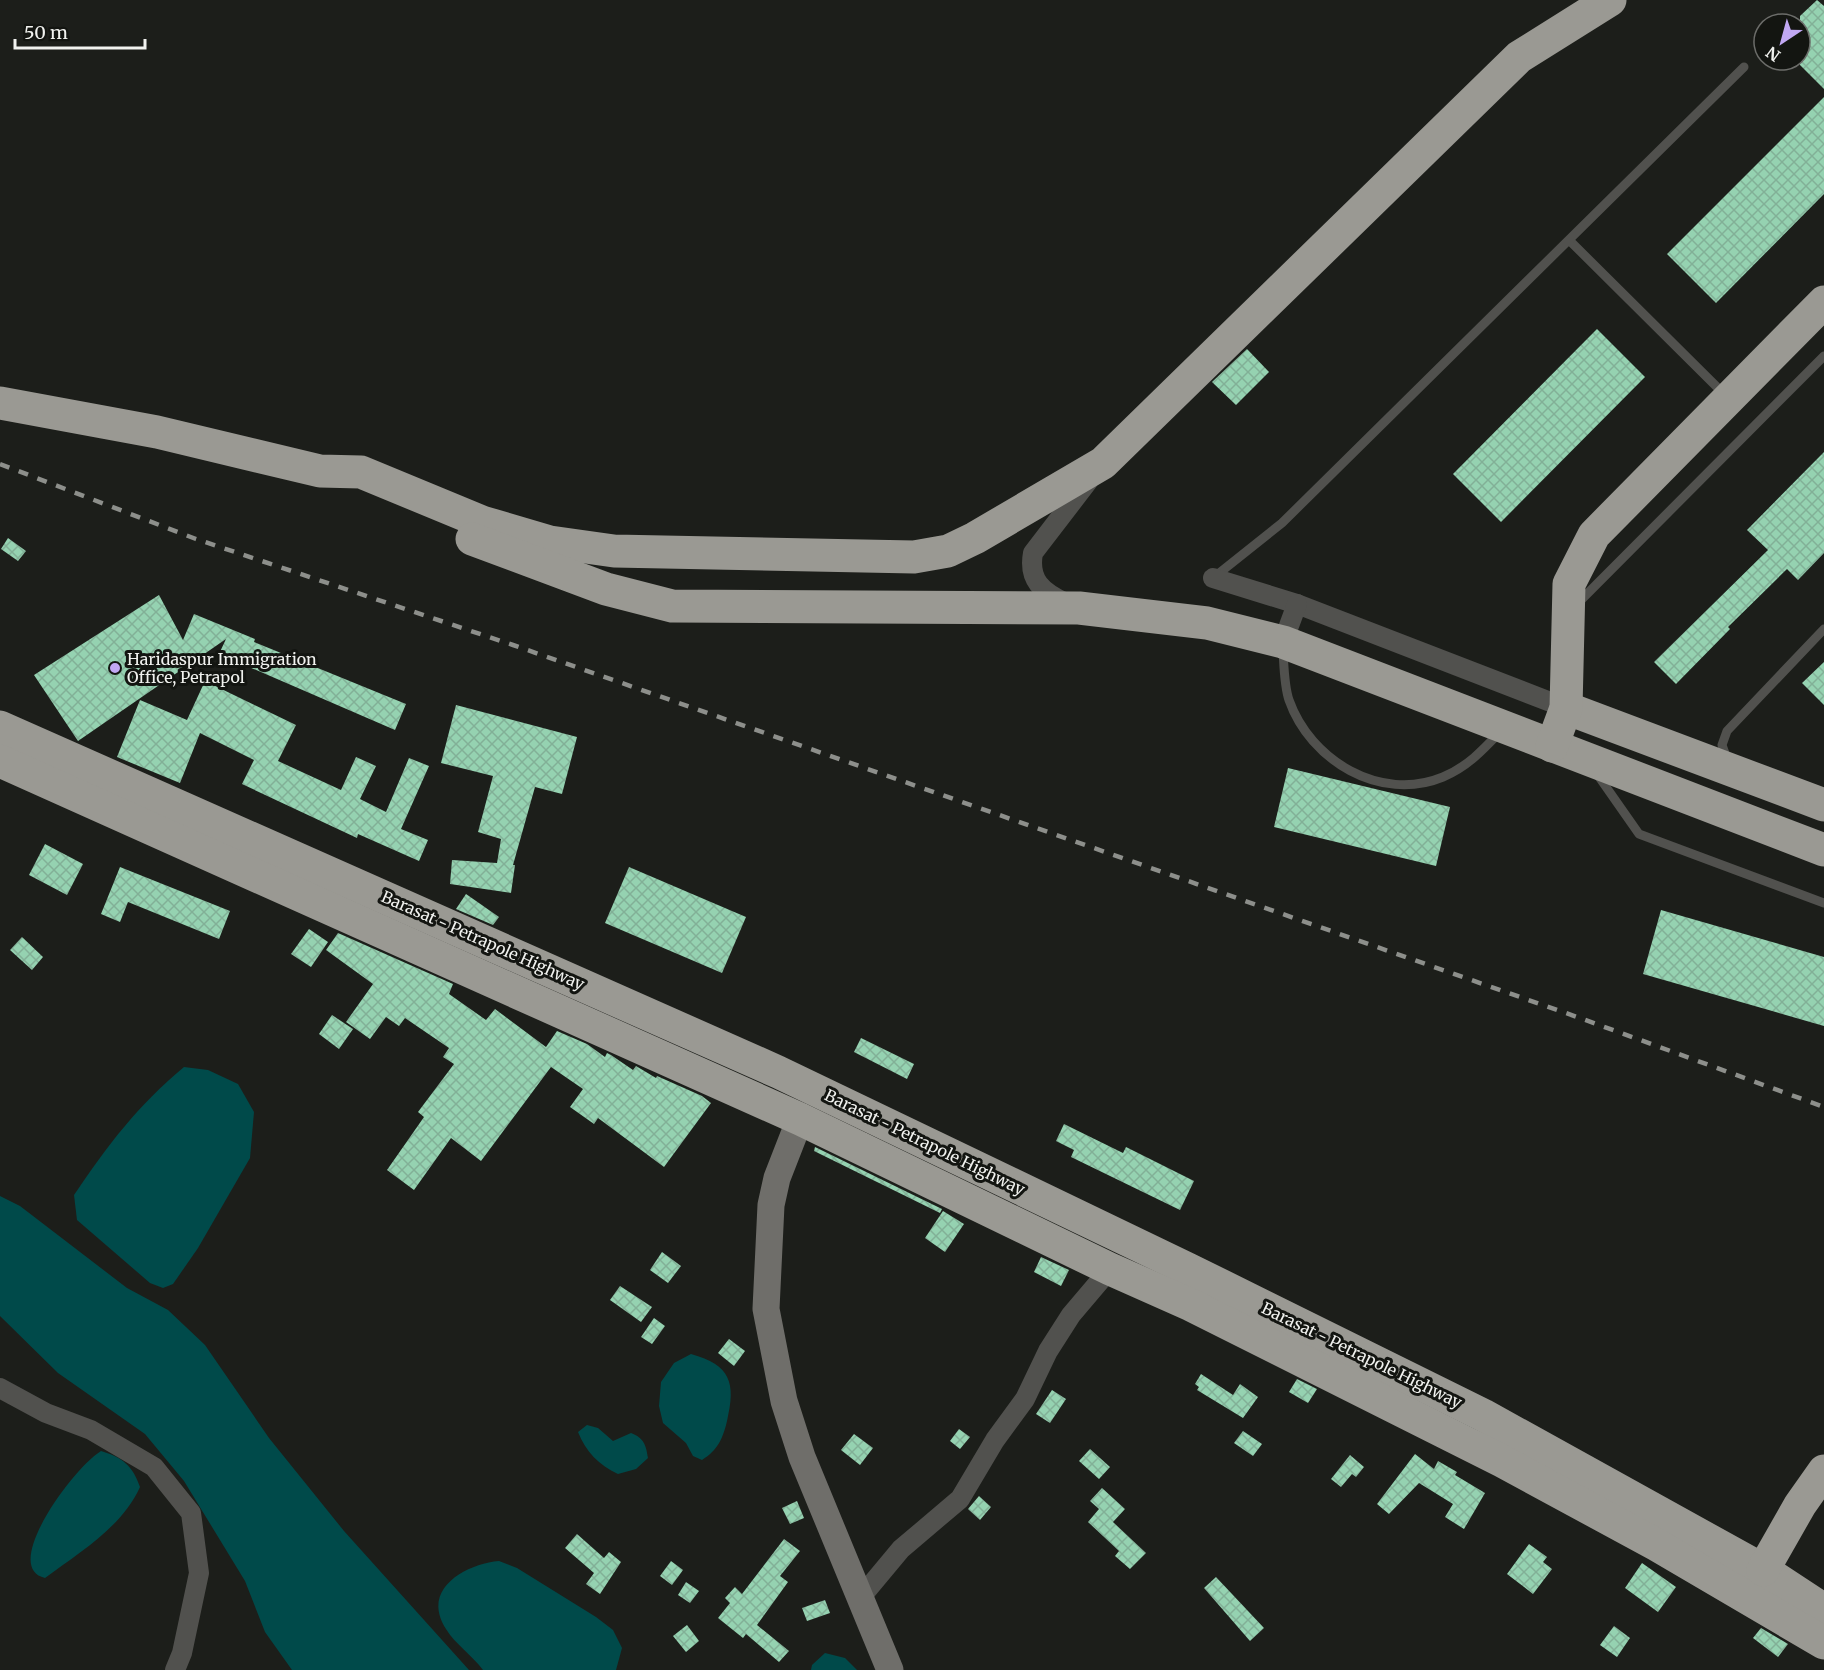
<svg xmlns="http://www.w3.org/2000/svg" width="1824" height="1670" font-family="Merriweather,serif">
<defs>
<pattern id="building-cross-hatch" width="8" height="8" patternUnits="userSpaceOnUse" patternTransform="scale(1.5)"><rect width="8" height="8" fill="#95d2b1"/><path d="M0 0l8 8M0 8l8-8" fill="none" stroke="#82b097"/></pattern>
</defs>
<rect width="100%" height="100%" fill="#1c1e1a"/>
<!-- water -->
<g fill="#004a4a">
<path d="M184,1067L208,1070L238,1084L254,1112L250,1158L198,1248L173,1284L163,1288L150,1283L77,1220L74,1195C107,1146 138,1105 184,1067Z"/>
<path d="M0,1196L20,1206L127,1288L168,1310L205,1345L269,1438L344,1531L469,1670H292L265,1632L245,1581L184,1481L145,1434L58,1373L0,1316Z"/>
<path d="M691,1354C731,1365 736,1383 727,1421C723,1438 718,1450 702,1460L693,1456L686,1443L663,1423L659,1406L661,1382L674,1363Z"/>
<path d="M587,1425L598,1428L613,1441L631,1433C644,1438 646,1445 648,1458L636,1469L618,1474C599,1465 586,1452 578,1432Z"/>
<path d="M101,1451C122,1457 133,1466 140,1487C122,1527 80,1552 45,1578C0,1568 72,1469 101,1451Z"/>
<path d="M499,1561L517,1568L596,1617L613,1630L622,1648L616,1670H483C472,1655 455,1644 446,1629C420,1589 466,1564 499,1561Z"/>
<path d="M825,1653L845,1658L857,1670H811L812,1665Z"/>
</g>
<!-- building -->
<g fill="url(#building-cross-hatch)">
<path d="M1817,0L1824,6V89L1800,65V16Z"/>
<path d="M1824,97V194L1716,303L1667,254Z"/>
<path d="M1597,329L1645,377L1501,522L1453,474Z"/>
<path d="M1247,349L1269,372L1236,405L1212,382Z"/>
<path d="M1824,452V553L1798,580L1787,569L1728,627L1730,629L1676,684L1654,662L1768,550L1747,530Z"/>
<path d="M8,538L26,551L18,561L1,549Z"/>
<path d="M159,595L183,640L194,614L255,639L254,642L406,704L395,730L219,654L226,639L78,741L34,675Z"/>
<path d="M1824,662V705L1802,683Z"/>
<path d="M205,681L296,725L278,761L341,790L356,757L376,766L360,799L386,812L409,758L429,766L401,829L428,840L419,861L358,834L357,838L242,784L254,760L200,733L180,783L117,757L140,700L187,720Z"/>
<path d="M456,705L577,737L562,794L535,787L513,865H515L511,893L450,884L452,860L497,863L501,839L478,832L493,776L441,763Z"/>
<path d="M1288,768L1450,807L1436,866L1274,827Z"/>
<path d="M45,844L83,864L67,895L29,875Z"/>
<path d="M120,867L230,911L219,939L128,902L120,922L101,914Z"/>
<path d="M629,867L746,917L722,973L605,923Z"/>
<path d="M466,894L499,917L493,925L456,909Z"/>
<path d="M1661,910L1824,957V1026L1643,974Z"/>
<path d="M309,929L328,942L311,967L291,954Z"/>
<path d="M338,933L453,984L449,994L486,1020L495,1009L546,1047L557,1031L587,1044L605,1057L607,1053L611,1055L633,1070L636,1066L656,1078L657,1076L702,1096L711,1103L664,1167L598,1118L594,1124L570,1107L583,1089L551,1067L481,1161L451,1138L414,1190L387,1170L424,1117L418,1112L454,1064L443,1057L449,1048L405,1018L399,1026L386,1017L370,1039L346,1022L373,984L326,950Z"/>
<path d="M22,937L43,957L32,970L10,950Z"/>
<path d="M332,1015L353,1029L339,1049L319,1034Z"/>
<path d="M861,1038L914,1064L907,1079L854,1052Z"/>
<path d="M1064,1124L1123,1153L1126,1147L1194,1181L1180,1210L1071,1157L1074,1150L1056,1141Z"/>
<path d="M815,1147L942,1209L940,1213L814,1151Z"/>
<path d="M943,1211L964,1224L945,1252L925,1238Z"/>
<path d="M662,1252L681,1266L668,1283L650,1270Z"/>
<path d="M1041,1257L1069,1270L1061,1286L1034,1272Z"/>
<path d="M620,1286L652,1307L641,1322L610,1300Z"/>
<path d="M654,1318L665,1326L652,1344L641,1337Z"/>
<path d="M729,1339L745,1351L734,1366L718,1353Z"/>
<path d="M1201,1374L1233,1395L1240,1384L1258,1397L1243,1418L1197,1390L1199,1387L1195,1384Z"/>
<path d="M1297,1379L1317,1389L1308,1403L1289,1392Z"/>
<path d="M1052,1390L1066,1399L1050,1423L1036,1414Z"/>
<path d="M959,1429L970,1437L960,1449L950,1441Z"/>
<path d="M1243,1431L1262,1444L1253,1456L1234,1443Z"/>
<path d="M854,1434L873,1448L860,1465L841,1450Z"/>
<path d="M1090,1449L1110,1467L1099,1479L1079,1461Z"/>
<path d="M1415,1454L1434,1469L1438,1461L1457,1472L1455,1475L1485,1493L1464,1529L1445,1517L1453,1504L1419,1483L1389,1514L1377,1504Z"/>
<path d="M1350,1455L1364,1467L1356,1477L1352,1474L1341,1487L1331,1479Z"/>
<path d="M1102,1488L1125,1509L1113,1522L1146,1553L1130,1569L1115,1556L1119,1551L1088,1522L1099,1509L1090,1501Z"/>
<path d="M979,1496L991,1507L980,1520L968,1509Z"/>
<path d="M797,1501L804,1518L790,1524L782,1508Z"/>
<path d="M577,1534L604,1558L609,1552L621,1562L600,1594L586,1584L594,1573L565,1548Z"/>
<path d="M784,1539L800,1551L780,1576L788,1582L757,1625L789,1651L779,1662L746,1634L743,1638L718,1618L730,1603L725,1598L735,1587L742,1594Z"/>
<path d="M1529,1544L1547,1557L1543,1562L1552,1569L1533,1594L1507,1574Z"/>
<path d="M671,1561L683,1570L672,1585L660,1576Z"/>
<path d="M1642,1563L1676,1587L1658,1612L1625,1588Z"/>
<path d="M1216,1577L1264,1628L1250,1641L1204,1588Z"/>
<path d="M686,1582L699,1591L690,1603L678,1595Z"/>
<path d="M825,1600L830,1613L807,1621L802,1608Z"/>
<path d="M687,1625L699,1641L686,1652L673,1636Z"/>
<path d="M1614,1626L1630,1638L1617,1657L1600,1645Z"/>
<path d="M1761,1628L1788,1644L1778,1657L1753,1638Z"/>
</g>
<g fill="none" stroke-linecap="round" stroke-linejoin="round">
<!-- lane -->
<g stroke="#51514e" stroke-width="9">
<path d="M1570,241L1725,395"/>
<path d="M1213,578L1282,523L1744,67"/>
<path d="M1578,603L1824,356"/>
<path d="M1283,650C1284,665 1284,685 1289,700C1310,760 1380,803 1443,777C1467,767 1483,750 1500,732"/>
<path d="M1727,759L1722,745L1727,731L1824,629"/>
<path d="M1597,774L1639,834L1824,903"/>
</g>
<!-- street -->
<g stroke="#51514e" stroke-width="20">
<path d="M1213,578L1297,604L1566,708"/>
<path d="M1066,603C1042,592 1028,580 1033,553L1089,480"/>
<path d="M1283,642L1297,604"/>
<path d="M0,1388L46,1413L91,1430L154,1467L191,1513L199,1573L182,1653L175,1670"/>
<path d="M861,1597L901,1549L960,1499L995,1440L1025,1399L1048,1351L1071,1315L1110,1269"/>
</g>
<!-- secondary -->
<path stroke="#6f6e6a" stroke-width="27" d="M800,1119L777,1178L771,1205L766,1309L784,1401L802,1457L890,1670"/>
<!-- highway -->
<g stroke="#9a9993" stroke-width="33">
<path d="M0,403L157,432L320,471L361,472L482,522L550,542L614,551L914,557L948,551L975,538L1103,463L1519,57L1610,0"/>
<path d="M472,539L606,589L672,606L1079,608L1207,623L1283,642L1824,850"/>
<path d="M1566,708L1824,805"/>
<path d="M0,727L778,1072L1188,1269L1483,1415L1763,1570L1824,1610"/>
<path d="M1552,746L1566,708L1569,584L1594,535L1824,302"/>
<path d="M0,761L800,1119L1110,1269L1191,1305L1502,1461L1657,1545L1824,1643"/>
<path d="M1763,1570L1800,1505L1824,1471"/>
</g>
<!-- rail -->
<path stroke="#8d8f8b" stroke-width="4.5" stroke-dasharray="10 10" stroke-linecap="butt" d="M0,464L196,539L513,645L1580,1018L1824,1107"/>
</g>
<!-- markers -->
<circle fill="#c1a8f3" stroke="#131511" stroke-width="2" cx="115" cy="668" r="6"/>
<g text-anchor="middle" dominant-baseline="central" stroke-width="6" stroke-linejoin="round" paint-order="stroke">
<!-- poi labels -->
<g font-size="16" fill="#f1f2ef" stroke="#131511" text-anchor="start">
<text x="127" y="659">Haridaspur Immigration<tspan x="127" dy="18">Office, Petrapol</tspan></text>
</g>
<!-- street labels -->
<g font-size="16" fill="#f1f2ef" stroke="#131511">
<text transform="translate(483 940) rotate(24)">Barasat - Petrapole Highway</text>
<text transform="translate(925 1142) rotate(26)">Barasat - Petrapole Highway</text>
<text transform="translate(1362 1355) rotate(26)">Barasat - Petrapole Highway</text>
</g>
</g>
<!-- north arrow -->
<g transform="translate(1782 42) rotate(216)"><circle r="28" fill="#131511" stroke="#6c6d6a" stroke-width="1.5"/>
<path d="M0-4.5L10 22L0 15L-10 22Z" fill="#c1a8f3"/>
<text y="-9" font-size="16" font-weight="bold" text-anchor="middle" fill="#f1f2ef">N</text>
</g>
<!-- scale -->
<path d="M15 39v9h130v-9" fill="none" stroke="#f1f2ef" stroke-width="3"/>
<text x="24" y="39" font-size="18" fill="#f1f2ef" stroke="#131511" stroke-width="4.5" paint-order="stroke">50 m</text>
</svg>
